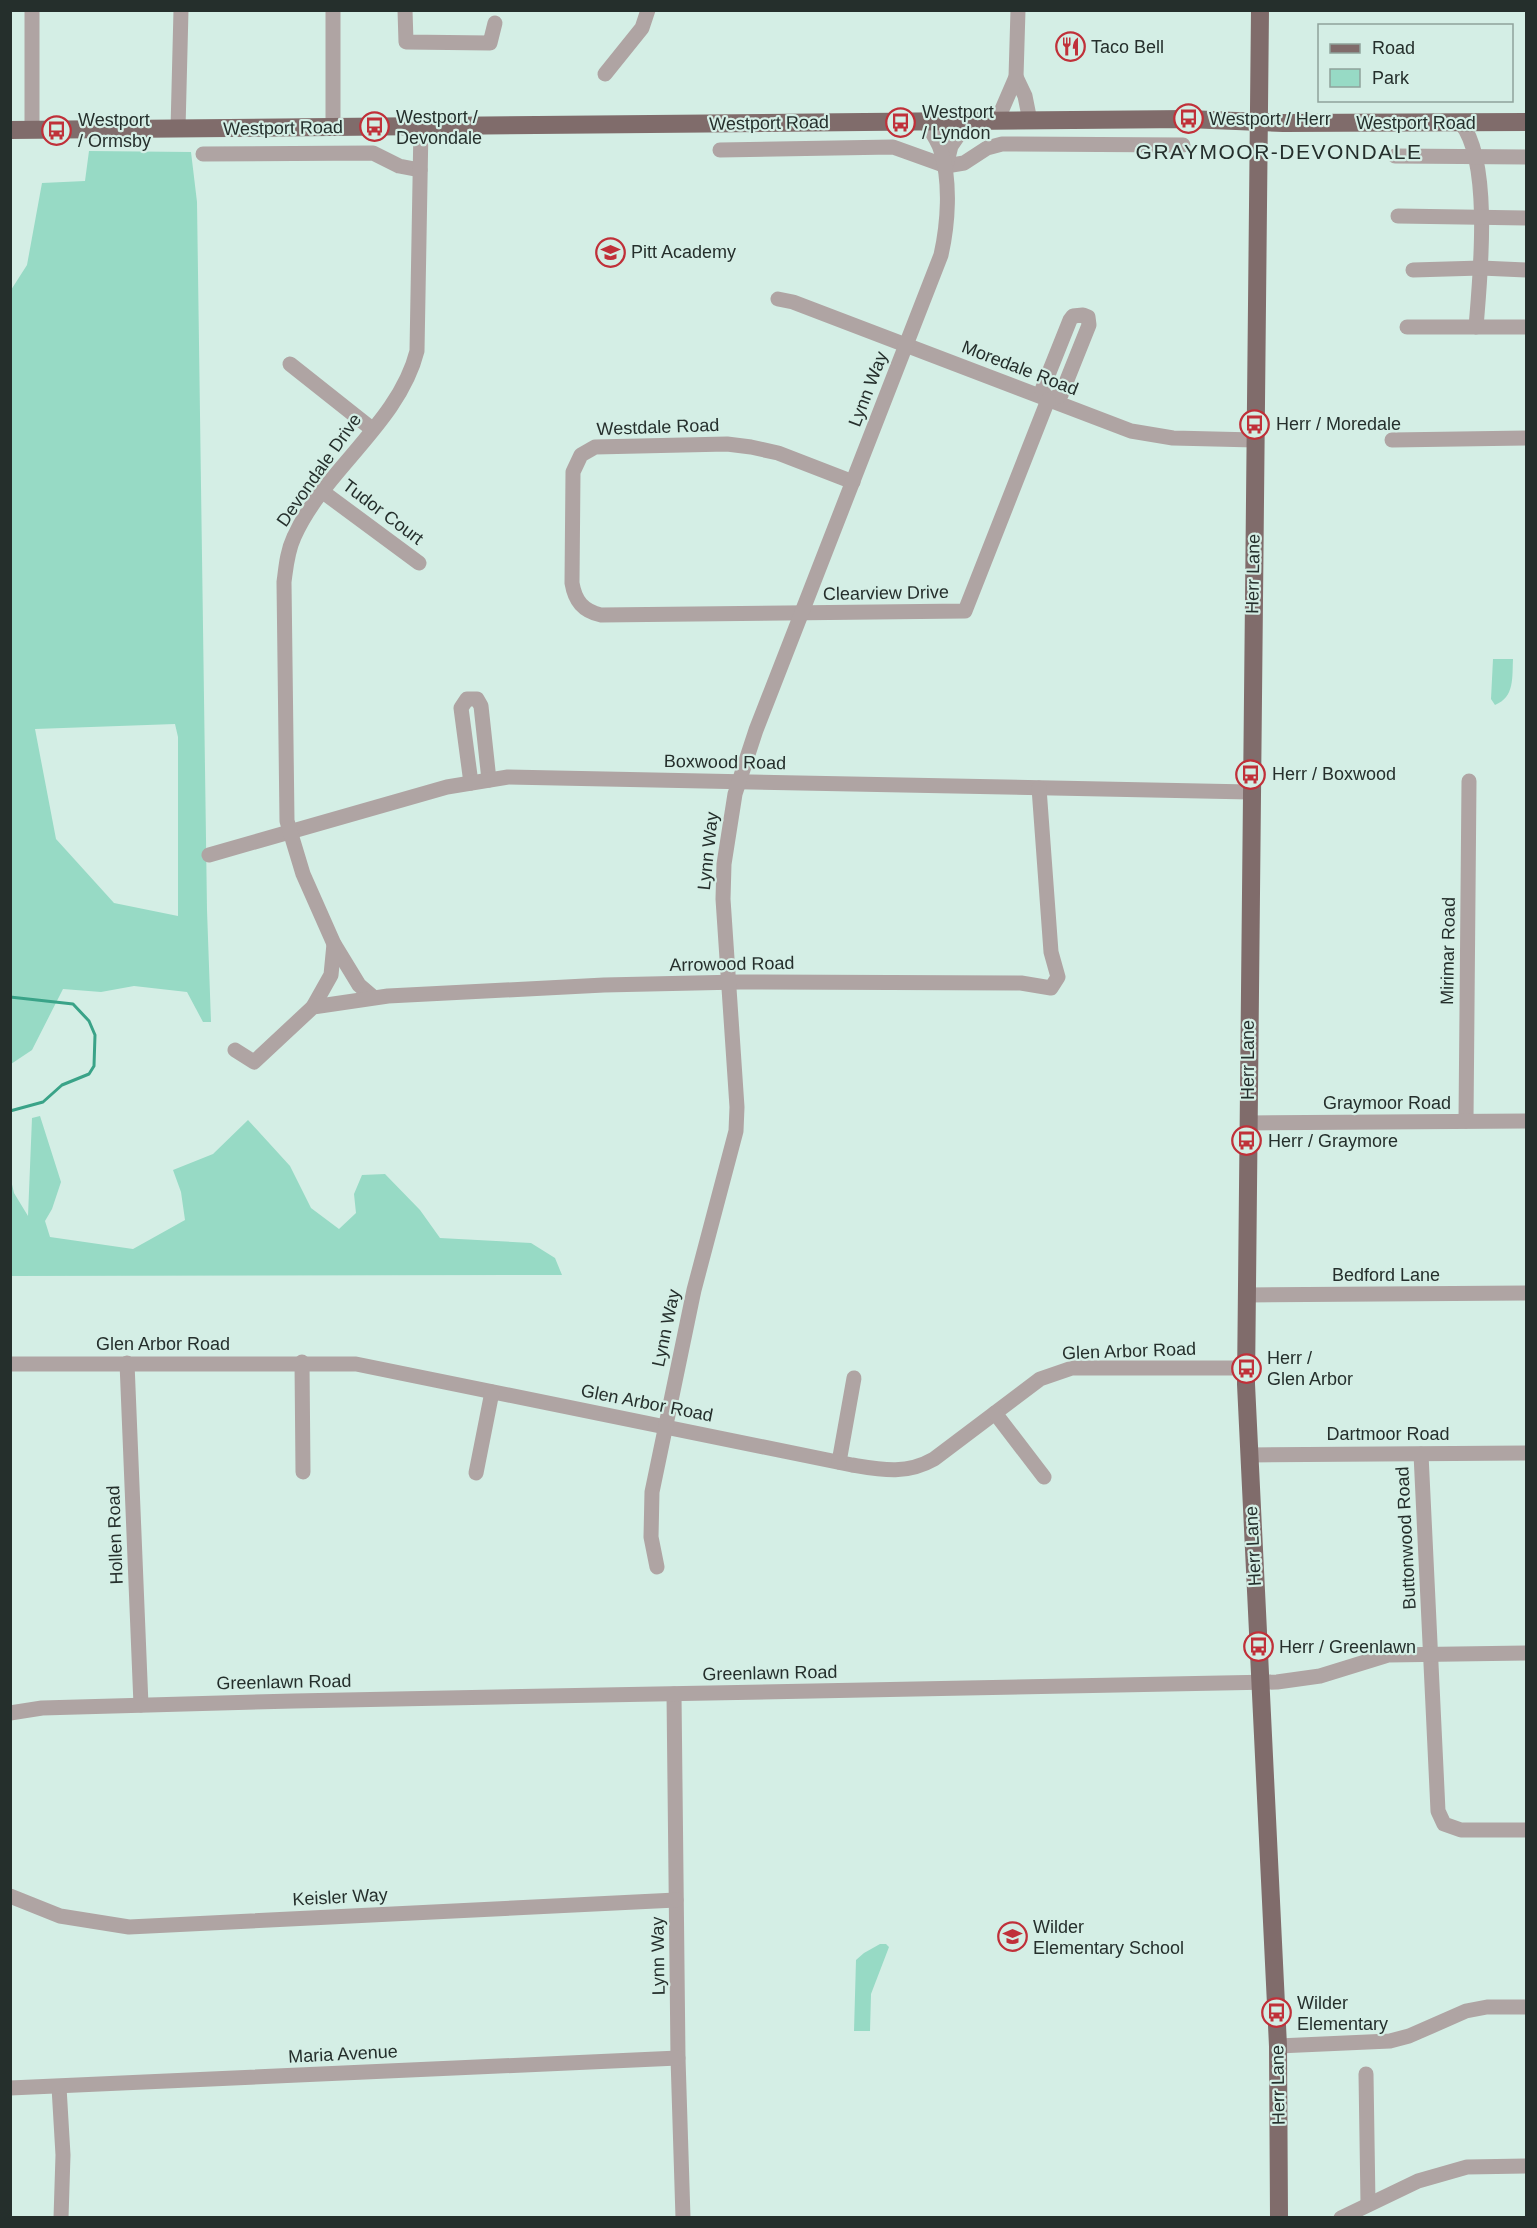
<svg xmlns="http://www.w3.org/2000/svg" width="1537" height="2228" font-family="Helvetica,sans-serif">
<rect width="100%" height="100%" fill="#d4eee5"/>
<!-- green -->
<g fill="#97dac5" fill-rule="evenodd">
<path d="M89,151L191,152L197,202L207,910L211,1022H203L187,992L134,986L101,992L63,989L32,1050L11,1064V290L27,265L42,183L85,181ZM175,724L178,737V916L114,903L56,839L35,729Z"/>
<path d="M1493,659H1513C1512,677 1515,697 1495,705L1491,699Z"/>
<path d="M40,1116L61,1182L52,1209L45,1221L50,1237L133,1249L185,1220L181,1192L173,1170L213,1154L248,1120L290,1166L311,1208L339,1229L356,1213L354,1194L362,1175L385,1174L420,1210L440,1238L531,1243L555,1258L562,1275L11,1276V1180L14,1193L28,1216L32,1118Z"/>
<path d="M880,1944H886L889,1947L871,1994L870,2031H854L856,1960L864,1953Z"/>
</g>
<g fill="none" stroke-linecap="round" stroke-linejoin="round">
<!-- stream -->
<path stroke="#3aa388" stroke-width="3" d="M10,997L73,1004L89,1021L95,1035L94,1066L89,1074L62,1085L43,1102L10,1111"/>
<!-- minor -->
<g stroke="#afa4a3" stroke-width="15">
<path d="M405,10L406,42L490,43L495,23"/>
<path d="M605,74L642,28L648,10"/>
<path d="M1016,77L1025,96L1030,121"/>
<path d="M997,121L1016,77L1018,10"/>
<path d="M1461,123C1492,162 1480,278 1476,327"/>
<path d="M333,127V10"/>
<path d="M178,129L181,10"/>
<path d="M32,130V10"/>
<path d="M720,150L893,147L946,166L964,163L987,148L1002,144L1183,145"/>
<path d="M203,154L373,153L399,166L420,170"/>
<path d="M1395,156L1526,157"/>
<path d="M946,166L951,146L968,121"/>
<path d="M1398,216L1526,218"/>
<path d="M1413,270L1481,268L1526,270"/>
<path d="M778,299L793,302L1131,431L1173,438L1255,440"/>
<path d="M1083,315L1088,317L1089,325L1061,395L1048,400L1042,390L1070,320L1073,316Z"/>
<path d="M1407,327H1526"/>
<path d="M290,364L372,429"/>
<path d="M1392,440L1526,438"/>
<path d="M853,482L778,453L751,447L727,444L595,447L581,455L573,472L572,583C575,601 583,611 601,615L965,611L1048,400"/>
<path d="M323,492L419,563"/>
<path d="M471,783L461,708L467,699H477L481,706L489,780"/>
<path d="M209,855L447,787L508,777L1250,792"/>
<path d="M373,997L359,985L334,944L303,874L287,821L284,582C286,567 287,552 294,537C323,471 399,423 417,351L421,126"/>
<path d="M313,1007L331,975L334,944"/>
<path d="M235,1050L254,1062L313,1007L388,996L604,985L740,982L1021,983L1051,988L1058,977L1051,952L1039,788"/>
<path d="M1466,1121L1469,781"/>
<path d="M1248,1123L1526,1121"/>
<path d="M1246,1295L1526,1293"/>
<path d="M302,1362L303,1472"/>
<path d="M127,1363L141,1705"/>
<path d="M10,1364H356L852,1465C882,1470 906,1475 934,1459L1040,1379L1072,1368H1246"/>
<path d="M995,1413L1044,1477"/>
<path d="M1421,1454L1438,1811L1444,1824L1461,1830H1526"/>
<path d="M1249,1455L1526,1453"/>
<path d="M839,1462L854,1378"/>
<path d="M476,1473L492,1392"/>
<path d="M657,1567L651,1537L652,1492L694,1290L736,1131L737,1107L723,899L724,864L735,794L756,730L941,255C948,224 951,182 941,151C938,140 931,131 925,122"/>
<path d="M674,1694L678,2058L683,2218"/>
<path d="M10,1713L42,1708L294,1701L1277,1682L1320,1676L1388,1655L1526,1653"/>
<path d="M10,1896L60,1916L129,1927L676,1900"/>
<path d="M1278,2046L1390,2041L1409,2036L1466,2011L1487,2007H1526"/>
<path d="M1366,2074L1368,2204"/>
<path d="M59,2087L63,2155L61,2218"/>
<path d="M10,2088L678,2058"/>
<path d="M1341,2218L1418,2181L1467,2167L1526,2166"/>
</g>
<!-- major -->
<g stroke="#806c6b" stroke-width="18">
<path d="M1260,10L1246,1384L1278,2046L1279,2218"/>
<path d="M10,130L1188,119L1283,123L1526,122"/>
</g>
</g>
<!-- icons -->
<defs>
<symbol id="restaurant-ring" viewBox="-11 -11 22 22"><circle r="9.5" fill="#d4eee5" stroke="#c03039" stroke-width="1.5"/><path d="M-5-6h1v4h1v-4h1v4h1v-4h1v5L-1.5 .5V6h-2V.5L-5-1ZM5-6V6H3V1.5H1.5Q1.5-4 5-6Z" fill="#c03039"/></symbol>
<symbol id="bus-ring" viewBox="-11 -11 22 22"><circle r="9.5" fill="#d4eee5" stroke="#c03039" stroke-width="1.5"/><path d="M-5-6H5V4H4V6H2V4H-2V6H-4V4H-5ZM-3.5-4V0h7V-4ZM-3.5 1.2v1.5H-2V1.2ZM2 1.2v1.5H3.5V1.2Z" fill="#c03039"/></symbol>
<symbol id="school-ring" viewBox="-11 -11 22 22"><circle r="9.5" fill="#d4eee5" stroke="#c03039" stroke-width="1.5"/><path d="M0-5L7-2L0 1L-7-2ZM-4 1L0 2.5L4 1V4Q0 6-4 4Z" fill="#c03039"/></symbol>
</defs>
<g fill-rule="evenodd">
<use href="#restaurant-ring" x="1054" y="30" width="33" height="33"/>
<use href="#bus-ring" x="1172" y="102" width="33" height="33"/>
<use href="#bus-ring" x="884" y="106" width="33" height="33"/>
<use href="#bus-ring" x="358" y="110" width="33" height="33"/>
<use href="#bus-ring" x="40" y="114" width="33" height="33"/>
<use href="#school-ring" x="594" y="236" width="33" height="33"/>
<use href="#bus-ring" x="1238" y="408" width="33" height="33"/>
<use href="#bus-ring" x="1234" y="758" width="33" height="33"/>
<use href="#bus-ring" x="1230" y="1124" width="33" height="33"/>
<use href="#bus-ring" x="1230" y="1352" width="33" height="33"/>
<use href="#bus-ring" x="1242" y="1630" width="33" height="33"/>
<use href="#school-ring" x="996" y="1920" width="33" height="33"/>
<use href="#bus-ring" x="1260" y="1996" width="33" height="33"/>
</g>
<g text-anchor="middle" dominant-baseline="central" stroke-width="4.5" stroke-linejoin="round" paint-order="stroke">
<!-- poi labels -->
<g font-size="18" fill="#252f2c" stroke="#d4eee5" text-anchor="start">
<text x="1091" y="47">Taco Bell</text>
<text x="922" y="112">Westport<tspan x="922" dy="21">/ Lyndon</tspan></text>
<text x="396" y="117">Westport /<tspan x="396" dy="21">Devondale</tspan></text>
<text x="1209" y="119">Westport / Herr</text>
<text x="78" y="120">Westport<tspan x="78" dy="21">/ Ormsby</tspan></text>
<text x="631" y="252">Pitt Academy</text>
<text x="1276" y="424">Herr / Moredale</text>
<text x="1272" y="774">Herr / Boxwood</text>
<text x="1268" y="1141">Herr / Graymore</text>
<text x="1267" y="1358">Herr /<tspan x="1267" dy="21">Glen Arbor</tspan></text>
<text x="1279" y="1647">Herr / Greenlawn</text>
<text x="1033" y="1927">Wilder<tspan x="1033" dy="21">Elementary School</tspan></text>
<text x="1297" y="2003">Wilder<tspan x="1297" dy="21">Elementary</tspan></text>
</g>
<!-- street labels -->
<g font-size="18" fill="#252f2c" stroke="#d4eee5">
<text transform="translate(769 123) rotate(-1)">Westport Road</text>
<text x="1416" y="123">Westport Road</text>
<text transform="translate(283 128) rotate(-1)">Westport Road</text>
<text transform="translate(1020 368) rotate(21)">Moredale Road</text>
<text transform="translate(868 389) rotate(-69)">Lynn Way</text>
<text transform="translate(658 427) rotate(-2)">Westdale Road</text>
<text transform="translate(319 470) rotate(-55)">Devondale Drive</text>
<text transform="translate(383 512) rotate(37)">Tudor Court</text>
<text transform="translate(1253 574) rotate(-89)">Herr Lane</text>
<text transform="translate(886 593) rotate(-1)">Clearview Drive</text>
<text transform="translate(725 762) rotate(1)">Boxwood Road</text>
<text transform="translate(708 851) rotate(-84)">Lynn Way</text>
<text transform="translate(1448 951) rotate(-89)">Mirimar Road</text>
<text transform="translate(732 964) rotate(-1)">Arrowood Road</text>
<text transform="translate(1248 1060) rotate(-90)">Herr Lane</text>
<text x="1387" y="1103">Graymoor Road</text>
<text x="1386" y="1275">Bedford Lane</text>
<text transform="translate(666 1328) rotate(-78)">Lynn Way</text>
<text x="163" y="1344">Glen Arbor Road</text>
<text transform="translate(1129 1351) rotate(-2)">Glen Arbor Road</text>
<text transform="translate(647 1403) rotate(11)">Glen Arbor Road</text>
<text x="1388" y="1434">Dartmoor Road</text>
<text transform="translate(115 1535) rotate(-92)">Hollen Road</text>
<text transform="translate(1406 1538) rotate(-93)">Buttonwood Road</text>
<text transform="translate(1253 1546) rotate(-93)">Herr Lane</text>
<text transform="translate(770 1673) rotate(-1)">Greenlawn Road</text>
<text transform="translate(284 1682) rotate(-1)">Greenlawn Road</text>
<text transform="translate(340 1897) rotate(-3)">Keisler Way</text>
<text transform="translate(658 1956) rotate(-91)">Lynn Way</text>
<text transform="translate(343 2054) rotate(-3)">Maria Avenue</text>
<text transform="translate(1278 2085) rotate(-91)">Herr Lane</text>
</g>
<!-- quarter labels -->
<g font-size="21" letter-spacing="1.5" fill="#252f2c" stroke="#d4eee5">
<text x="1279" y="151">GRAYMOOR-DEVONDALE</text>
</g>
</g>
<!-- border -->
<rect width="1537" height="2228" fill="none" stroke="#252f2c" stroke-width="24"/>
<!-- legend -->
<rect x="1318" y="24" width="195" height="78" fill="#d4eee5" stroke="#8ea29b" stroke-width="1.5"/>
<rect x="1330" y="44" width="30" height="9" fill="#806c6b" stroke="#8ea29b" stroke-width="1.5"/>
<text x="1372" y="54" font-size="18" fill="#252f2c">Road</text>
<rect x="1330" y="69" width="30" height="18" fill="#97dac5" stroke="#8ea29b" stroke-width="1.5"/>
<text x="1372" y="84" font-size="18" fill="#252f2c">Park</text>
</svg>
